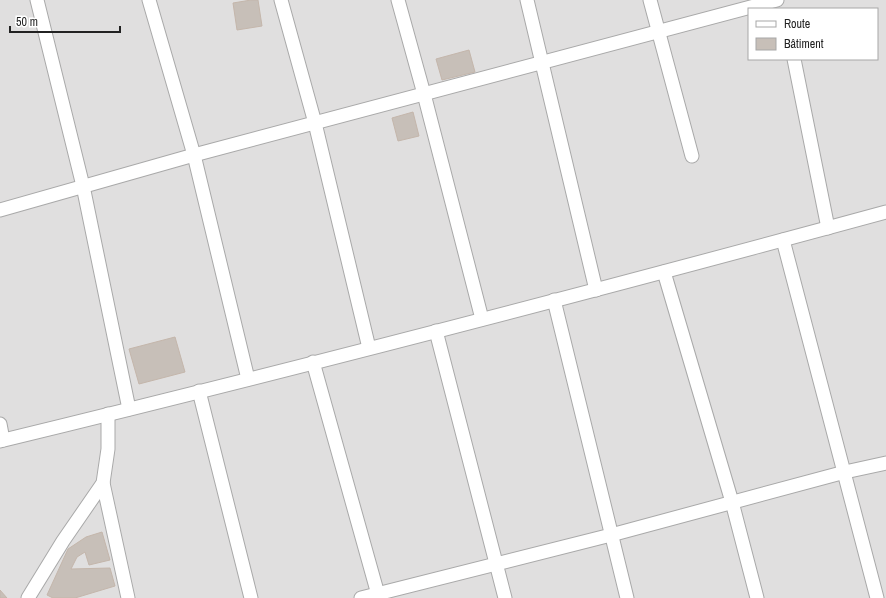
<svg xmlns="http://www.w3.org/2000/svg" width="886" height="598" font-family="'Archivo Narrow',sans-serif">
<rect width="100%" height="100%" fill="#f2efe9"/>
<!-- residential -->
<path fill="#e0dfdf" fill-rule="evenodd" d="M0,0H886V598H0ZM749,9H877V59H749Z"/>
<!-- building -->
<g fill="#c7bfb8" stroke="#c4b6ab">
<path d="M251,0H258L262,26L237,30L233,3Z"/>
<path d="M469,50L475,72L442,80L436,59Z"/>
<path d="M413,112L419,136L398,141L392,118Z"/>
<path d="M175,337L185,372L139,384L129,349Z"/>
<path d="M102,532L110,560L89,565L85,552L77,557L71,569L110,568L115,586L75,598H53L47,595L68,549L86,537Z"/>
<path d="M0,590L7,598H0Z"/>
</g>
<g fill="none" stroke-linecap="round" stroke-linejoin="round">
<defs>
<g id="minor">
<path d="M37,0L83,186L129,409"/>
<path d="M149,0L194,155L248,379"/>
<path d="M281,0L315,123L369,348"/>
<path d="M398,0L424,94L482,319"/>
<path d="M527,0L596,290"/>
<path d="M650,0L692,156"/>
<path d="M794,59L828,228"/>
<path d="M0,210L194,155L777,0"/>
<path d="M783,240L877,598"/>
<path d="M664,272L732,502L757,598"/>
<path d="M554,300L627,598"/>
<path d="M436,331L505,598"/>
<path d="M313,362L379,598"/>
<path d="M199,391L251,598"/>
<path d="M0,424L3,440"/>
<path d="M0,441C296,369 592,292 886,212"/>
<path d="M103,483L128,598"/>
<path d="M28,598L63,541L103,483L108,449V414"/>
<path d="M361,598L611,535L845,472L886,463"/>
</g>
</defs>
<!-- minor casing -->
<use href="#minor" stroke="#a9a9a9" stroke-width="15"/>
<!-- minor -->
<use href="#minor" stroke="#fff" stroke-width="13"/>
</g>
<!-- legend -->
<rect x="748" y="8" width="130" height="52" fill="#ffffff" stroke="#a7a7a7"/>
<rect x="756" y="21" width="20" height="6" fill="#ffffff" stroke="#a7a7a7"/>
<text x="784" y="28" font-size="12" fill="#222222">Route</text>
<rect x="756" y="38" width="20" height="12" fill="#c7bfb8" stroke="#a7a7a7"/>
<text x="784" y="48" font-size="12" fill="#222222">Bâtiment</text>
<!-- scale -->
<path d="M10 26v6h110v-6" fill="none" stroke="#222222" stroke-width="2"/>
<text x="16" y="26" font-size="12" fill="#222222" stroke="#ffffff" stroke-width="3" paint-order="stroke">50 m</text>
</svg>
